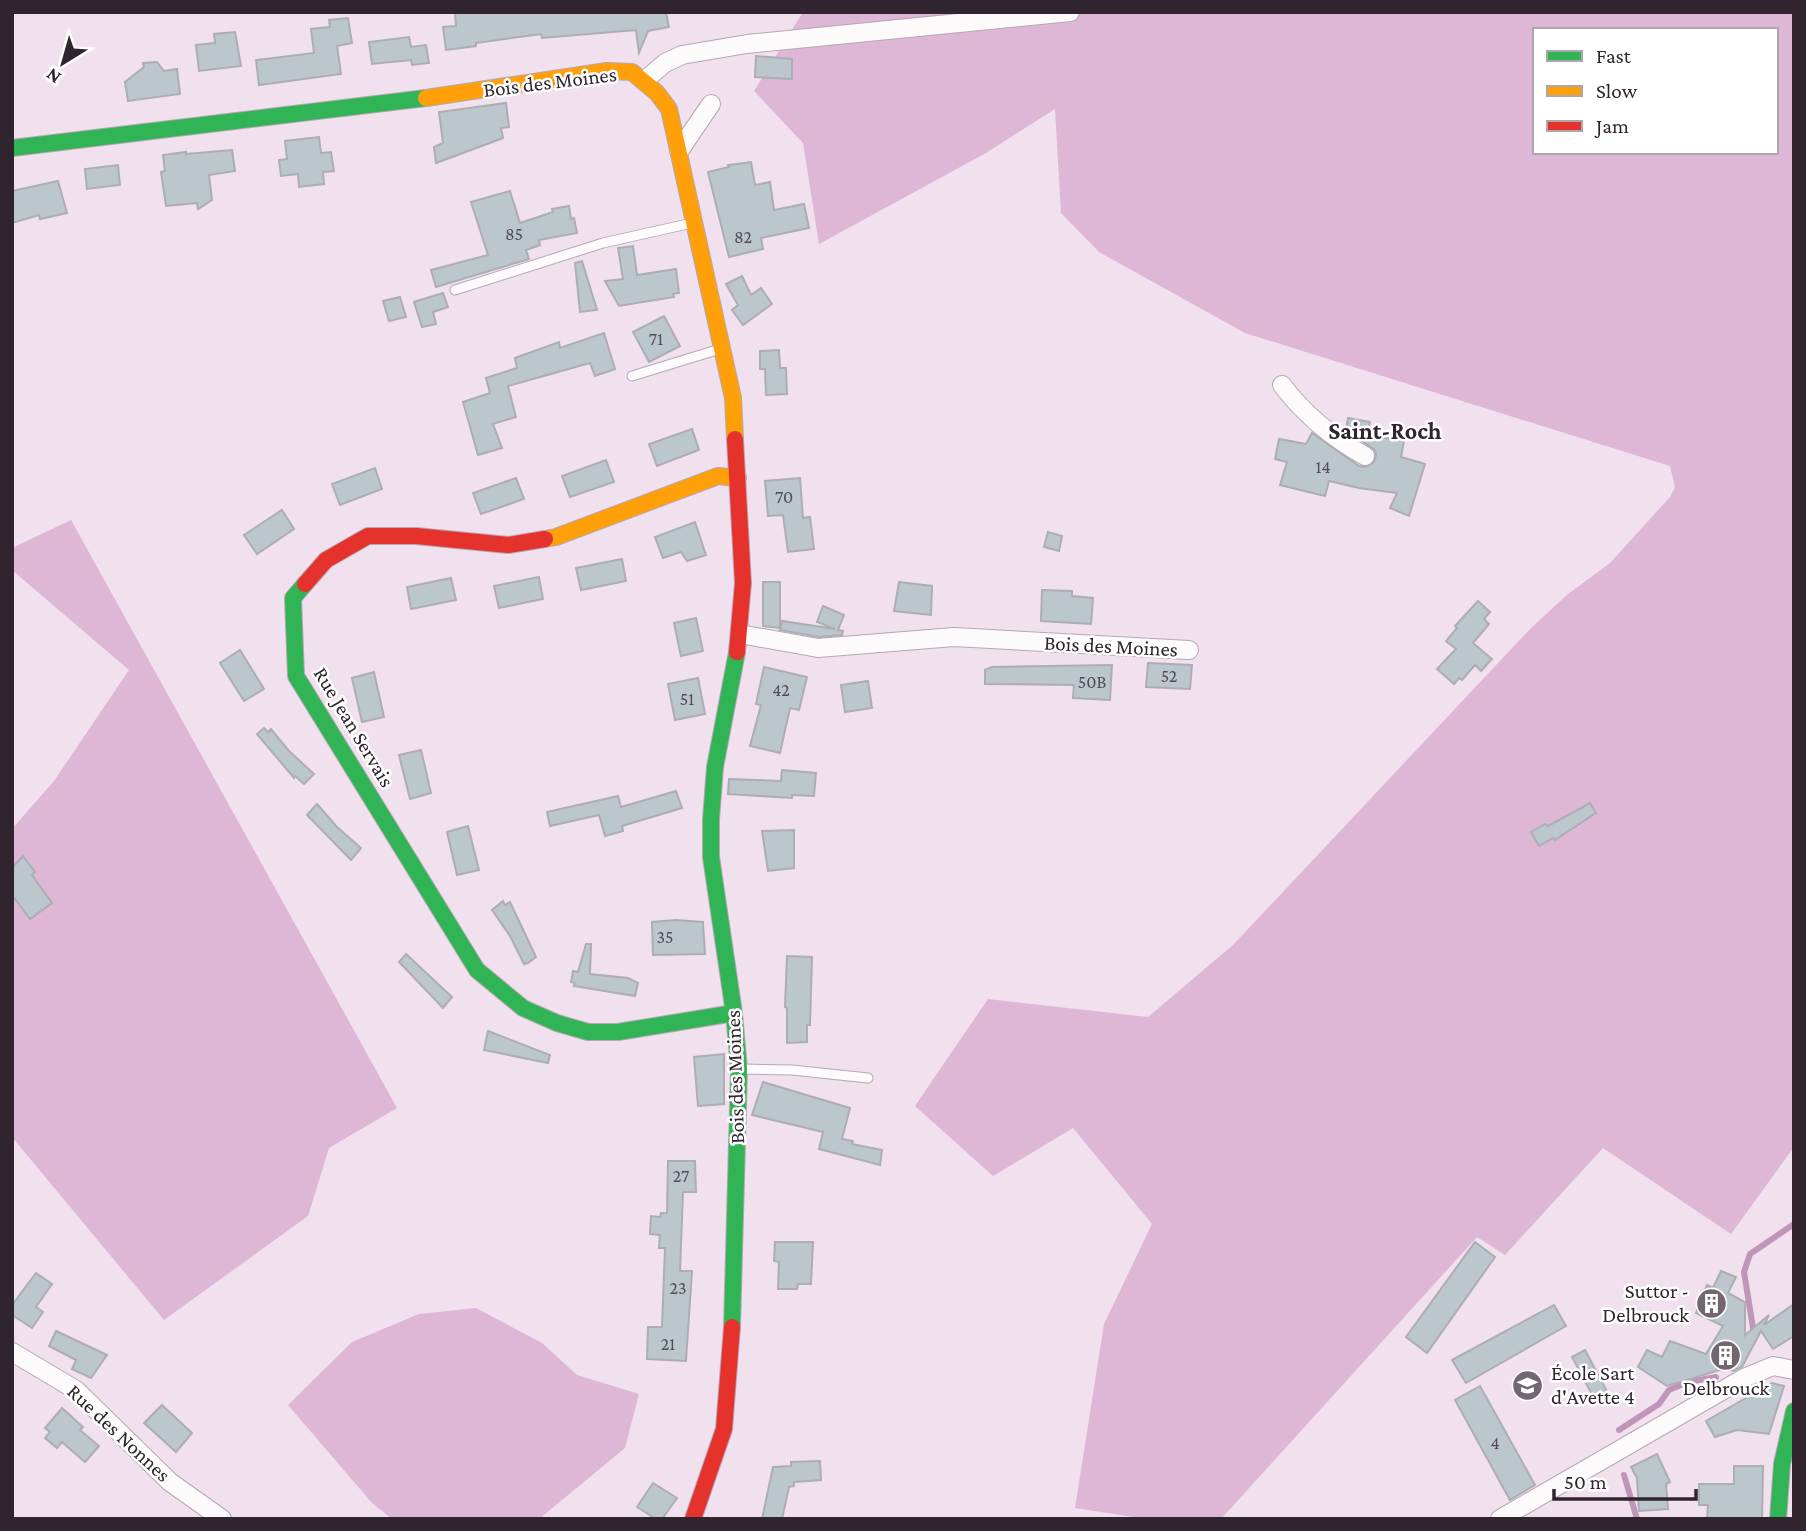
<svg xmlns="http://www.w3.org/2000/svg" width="1806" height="1531" font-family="'Crimson Pro',serif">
<rect width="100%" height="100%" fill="#f1e0ed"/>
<!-- forest -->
<g fill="#ddb7d5" fill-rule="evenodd">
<path d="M803,12H1794V1147L1731,1234L1603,1148L1505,1255L1477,1237L1221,1519H1146L1075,1508L1104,1324L1152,1224L1073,1128L993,1176L915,1106L988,999L1148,1017L1233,945L1531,628L1568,594L1610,563L1670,497L1675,487L1670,466L1245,333L1099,252L1061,213L1055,109L986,153L819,244L803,143L754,91ZM1535,30H1776V152H1535Z"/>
<path d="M71,520L397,1108L329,1148L308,1216L164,1320L12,1137V829L54,781L129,670L12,570V548Z"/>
<path d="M476,1308L542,1343L577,1375L639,1394L625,1448L539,1519H392L372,1503L288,1405L352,1342L419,1314Z"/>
</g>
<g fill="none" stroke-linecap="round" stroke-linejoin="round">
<!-- stream -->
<g stroke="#bf96b7" stroke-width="6">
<path d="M1754,1334L1744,1272L1750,1254L1794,1224"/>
<path d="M1619,1430L1659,1404L1669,1390L1688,1382L1716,1377"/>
<path d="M1624,1475L1637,1519"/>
</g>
</g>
<!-- building -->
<g fill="#bcc6cd" stroke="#adadb4" stroke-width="2">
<path d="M455,12H666L669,27L648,31L639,53L636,30L542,38L541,34L476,43V46L446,50L443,27L456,26Z"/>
<path d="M348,18L352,43L337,46L341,74L259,85L256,60L314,53L311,29L330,27L329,20Z"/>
<path d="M235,32L241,66L199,71L196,45L215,43L214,34Z"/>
<path d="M409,37L411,47L426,45L429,63L412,65L411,60L372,64L369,42Z"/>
<path d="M756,56L792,59V79L755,77Z"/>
<path d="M157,62L164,71L177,69L180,94L128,101L125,82L144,67L143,63Z"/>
<path d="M506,103L509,127L501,128L503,138L436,163L434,147L443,143L439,112Z"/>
<path d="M319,137L321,153L331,152L334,171L323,172L324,184L299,187L298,174L281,176L279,160L287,159L285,141Z"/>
<path d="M232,150L235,171L209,175L212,200L198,209L197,203L166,206L161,172L165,171L163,155L186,152V154Z"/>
<path d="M751,162L755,185L770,182L774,210L804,204L809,228L761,238L763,249L729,257L708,172L729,167L728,165Z"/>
<path d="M118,165L120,185L87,189L85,169Z"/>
<path d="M58,181L67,213L40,219L39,215L12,223V191Z"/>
<path d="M510,191L520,223L553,212L552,209L569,206L571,219L574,218L577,233L539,240L540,245L526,250L529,259L436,287L431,270L488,255L471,202Z"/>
<path d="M633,246L637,275L676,269L679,293L673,294L674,297L619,306L605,281L623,279L618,248Z"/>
<path d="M582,261L597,310L580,312L575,263Z"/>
<path d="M742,276L751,295L761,288L772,304L743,325L732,310L738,305L726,284Z"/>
<path d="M443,293L448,307L433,312L436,324L422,327L414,302Z"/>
<path d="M400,297L406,317L389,321L383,301Z"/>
<path d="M664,316L680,346L649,362L633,332Z"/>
<path d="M604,333L615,369L595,376L590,363L508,386L516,417L493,424L502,448L478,455L463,402L490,393L486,378L517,368L515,358L559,342L560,348Z"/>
<path d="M779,350L780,368H786L787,394L766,395L765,369H760V351Z"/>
<path d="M1348,418L1370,422L1367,435L1404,441L1401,457L1425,464L1409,516L1390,508L1397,493L1359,488L1329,481L1325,496L1280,485L1287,462L1275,459L1279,439L1306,444L1312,433L1359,466L1366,467L1374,462L1376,455L1375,450L1346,430Z"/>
<path d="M692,429L699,450L657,466L649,444Z"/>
<path d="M606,460L614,482L570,497L562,476Z"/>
<path d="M375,468L382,489L340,505L332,484Z"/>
<path d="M516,478L524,499L481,514L473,493Z"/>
<path d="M800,478L803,518L810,517L814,549L788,552L783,515L768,516L765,481Z"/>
<path d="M282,510L294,529L257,554L244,535Z"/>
<path d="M695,522L706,555L687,561L681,552L663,558L655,537Z"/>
<path d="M1048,532L1062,536L1059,551L1044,547Z"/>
<path d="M622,559L626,581L581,590L576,568Z"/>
<path d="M539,577L543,599L499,608L494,586Z"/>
<path d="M451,578L456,600L411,609L407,587Z"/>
<path d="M763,582H780V628L763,626Z"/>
<path d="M899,582L932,586L931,615L894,611Z"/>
<path d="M1042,590L1072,591V596L1093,598L1091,624L1041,621Z"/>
<path d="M1478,601L1490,612L1484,619L1489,624L1473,643L1492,659L1481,671L1475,665L1462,680L1459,678L1454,684L1437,669L1456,649L1446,641L1457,628L1455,626Z"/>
<path d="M823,606L844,615L838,630L843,631L842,635L819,637L780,630L782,621L835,629L817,622Z"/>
<path d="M696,618L703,651L681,656L674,623Z"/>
<path d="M240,650L264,689L244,701L220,663Z"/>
<path d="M1148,663L1192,665L1190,689L1146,687Z"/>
<path d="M1112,665L1110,700L1073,698L1074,685L985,684V670L992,667Z"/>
<path d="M764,667L807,677L799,710L790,708L780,753L750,746L761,705L756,704Z"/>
<path d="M374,672L384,717L362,722L352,678Z"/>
<path d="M698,678L705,714L675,720L668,684Z"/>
<path d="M868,681L872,708L845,712L841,685Z"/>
<path d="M264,728L268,732L271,729L289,751L314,774L304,784L295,776L294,778L257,734Z"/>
<path d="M421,750L431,793L410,799L399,755Z"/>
<path d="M782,770L816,773L814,796L792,795V798L728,794L729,779L781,781Z"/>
<path d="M676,791L682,808L622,826L623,831L605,836L599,815L550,826L547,812L618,796L621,807Z"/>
<path d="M1590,803L1596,813L1555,840L1553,838L1539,846L1531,832L1545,824L1548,826Z"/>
<path d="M317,804L337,827L361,848L351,860L307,815Z"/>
<path d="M468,826L479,870L457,875L447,832Z"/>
<path d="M794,830V868L768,871L762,831Z"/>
<path d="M23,856L35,872L32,875L52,903L30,919L12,895V868Z"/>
<path d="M503,901L505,905L510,902L536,957L528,963L524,964L510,936L492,910Z"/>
<path d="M676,920L703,922L705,954L653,955L652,922Z"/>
<path d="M586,944H591L590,974L628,978L638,983L635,996L574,986L575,983L571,982L573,971L578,972Z"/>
<path d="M406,954L452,997L443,1008L399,962Z"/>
<path d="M787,956L812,957L810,1025H807V1042L787,1043V1008L785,1007Z"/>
<path d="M488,1031L550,1055L548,1063L484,1050Z"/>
<path d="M724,1054V1104L698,1106L694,1057Z"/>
<path d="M763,1082L850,1108L842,1139L853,1141L852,1144L882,1150L880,1165L819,1149L823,1132L752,1115Z"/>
<path d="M668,1161H695L696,1192H683L680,1271H692L686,1361L647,1359L648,1327H662L665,1248H659L660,1235L650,1234L651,1216L660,1217L661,1213H667Z"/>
<path d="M775,1242H813L811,1284H798L797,1289H778L779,1262L774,1261Z"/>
<path d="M1475,1242L1495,1257L1427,1353L1406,1337Z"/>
<path d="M1721,1271L1736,1277L1728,1293L1745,1302V1335L1769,1315L1764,1325L1794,1304V1336L1773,1349L1761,1331L1742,1367L1733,1371L1726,1368L1667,1386L1638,1367L1647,1350L1662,1357L1670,1341L1706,1354L1723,1326L1696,1313L1707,1285L1713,1288Z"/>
<path d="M36,1273L52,1284L36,1307L43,1312L32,1328L12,1315V1305Z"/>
<path d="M1554,1305L1566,1326L1466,1383L1452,1360Z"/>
<path d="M56,1331L107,1355L91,1378L72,1369L76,1360L49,1346Z"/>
<path d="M1585,1350L1609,1395L1596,1402L1572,1357Z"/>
<path d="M1772,1383L1784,1386L1769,1434L1737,1430L1715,1437L1706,1421Z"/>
<path d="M1480,1386L1535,1485L1510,1500L1455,1400Z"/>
<path d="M162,1405L192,1433L176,1452L144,1423Z"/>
<path d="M62,1408L83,1427L80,1430L99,1446L85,1462L62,1442L57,1448L45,1438L50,1432L45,1428Z"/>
<path d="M1657,1454L1670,1482L1666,1484L1668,1509L1639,1511L1637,1478L1631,1467Z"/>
<path d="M820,1461L821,1480L794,1482V1486L789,1487L782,1519H762L773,1467L791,1466V1462Z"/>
<path d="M1734,1466H1763L1762,1519H1707L1708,1505H1699V1484H1734Z"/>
<path d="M653,1483L677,1498L662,1519H656L637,1507Z"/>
</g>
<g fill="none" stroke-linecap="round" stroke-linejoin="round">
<defs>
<g id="lane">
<path d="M455,290L603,243L692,223"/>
<path d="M632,376L720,349"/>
<path d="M740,1069L792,1070L868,1078"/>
</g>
<g id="street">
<path d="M644,81L665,63L682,55L747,44L1070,12"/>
<path d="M679,151L711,104"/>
<path d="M1282,385C1304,414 1333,438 1365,456"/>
<path d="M740,634L818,648L954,637L1189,650"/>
<path d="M12,1352L76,1390L170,1482L222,1519"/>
<path d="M1500,1519L1744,1378L1773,1366L1794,1370"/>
</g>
<g id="fast">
<path d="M12,148L426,98"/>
<path d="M305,584L293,598L296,676L477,970L523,1008L557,1023L588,1032H618L734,1013"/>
<path d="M732,1327L739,1069L734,1013L711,857V819L715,767L737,652"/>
<path d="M1778,1519L1782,1464L1794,1411"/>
</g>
<g id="slow">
<path d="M426,98L607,71L632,72L657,93L669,109L733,398L735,439"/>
<path d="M545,539L556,537L718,476L738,478"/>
</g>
<g id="jam">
<path d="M735,439L743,583L737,652"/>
<path d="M305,584L326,560L368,536H416L508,545L545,539"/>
<path d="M693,1519L724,1429L732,1327"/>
</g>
</defs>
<!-- lane casing -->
<use href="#lane" stroke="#b6a8b3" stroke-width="11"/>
<!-- street casing -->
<use href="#street" stroke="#b6a8b3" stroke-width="20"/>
<!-- fast casing -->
<use href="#fast" stroke="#b6a8b3" stroke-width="18"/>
<!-- slow casing -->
<use href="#slow" stroke="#b6a8b3" stroke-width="18"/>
<!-- jam casing -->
<use href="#jam" stroke="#b6a8b3" stroke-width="18"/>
<!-- lane -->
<use href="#lane" stroke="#fdfafc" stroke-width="9"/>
<!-- street -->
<use href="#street" stroke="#fdfafc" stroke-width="18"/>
<!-- fast -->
<use href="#fast" stroke="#30b455" stroke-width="16"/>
<!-- slow -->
<use href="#slow" stroke="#ff9f0a" stroke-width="16"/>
<!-- jam -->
<use href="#jam" stroke="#e5322d" stroke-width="16"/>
</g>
<!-- icons -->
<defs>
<symbol id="building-disc" viewBox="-11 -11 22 22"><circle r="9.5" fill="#746671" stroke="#fff"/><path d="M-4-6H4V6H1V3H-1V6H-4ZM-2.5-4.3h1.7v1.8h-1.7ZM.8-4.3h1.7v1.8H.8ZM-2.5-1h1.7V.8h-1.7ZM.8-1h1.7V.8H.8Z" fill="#fff"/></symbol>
<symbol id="school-disc" viewBox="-11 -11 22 22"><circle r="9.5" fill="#746671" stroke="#fff"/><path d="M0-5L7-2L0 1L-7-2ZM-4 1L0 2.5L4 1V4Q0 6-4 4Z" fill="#fff"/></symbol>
</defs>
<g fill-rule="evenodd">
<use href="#building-disc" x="1694" y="1286" width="35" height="35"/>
<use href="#building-disc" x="1708" y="1338" width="35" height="35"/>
<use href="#school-disc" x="1510" y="1368" width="35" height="35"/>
</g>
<g text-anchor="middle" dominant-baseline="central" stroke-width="5" stroke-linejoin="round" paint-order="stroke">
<!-- number labels -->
<g font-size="18" fill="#534c56">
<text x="514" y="234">85</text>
<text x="743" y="237">82</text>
<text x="656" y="339">71</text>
<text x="1323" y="467">14</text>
<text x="784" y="497">70</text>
<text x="1169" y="676">52</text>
<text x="1092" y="682">50B</text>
<text x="781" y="690">42</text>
<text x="687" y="699">51</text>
<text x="665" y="937">35</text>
<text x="681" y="1176">27</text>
<text x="678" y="1288">23</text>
<text x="668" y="1344">21</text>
<text x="1495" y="1443">4</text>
</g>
<!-- street labels -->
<g font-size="21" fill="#30242e" stroke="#fff">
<text transform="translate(550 82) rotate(-7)">Bois des Moines</text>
<text transform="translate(1111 646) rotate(3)">Bois des Moines</text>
<text transform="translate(354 727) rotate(59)">Rue Jean Servais</text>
<text transform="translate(735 1077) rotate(-92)">Bois des Moines</text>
<text transform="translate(119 1433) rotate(43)">Rue des Nonnes</text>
</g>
<!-- poi labels -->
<g font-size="21" fill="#30242e" stroke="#fff" text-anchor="end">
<text x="1689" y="1291">Suttor -<tspan x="1689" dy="24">Delbrouck</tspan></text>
<text x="1551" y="1373" text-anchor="start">École Sart<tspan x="1551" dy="24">d'Avette 4</tspan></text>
<text x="1726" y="1388" text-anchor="middle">Delbrouck</text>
</g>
<!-- quarter labels -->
<g font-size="24" font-weight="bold" fill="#30242e" stroke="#fff">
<text x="1385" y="430">Saint-Roch</text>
</g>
</g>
<!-- border -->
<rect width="1806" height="1531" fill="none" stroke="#30242e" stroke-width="28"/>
<!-- legend -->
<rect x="1533" y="28" width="245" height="126" fill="#ffffff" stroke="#aca7ab" stroke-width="2"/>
<rect x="1547" y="51" width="35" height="10" fill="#30b455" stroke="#aca7ab" stroke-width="2"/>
<text x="1596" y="63" font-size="21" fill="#30242e">Fast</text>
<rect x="1547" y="86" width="35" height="10" fill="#ff9f0a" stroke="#aca7ab" stroke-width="2"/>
<text x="1596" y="98" font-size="21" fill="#30242e">Slow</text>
<rect x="1547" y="121" width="35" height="10" fill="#e5322d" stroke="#aca7ab" stroke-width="2"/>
<text x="1596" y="133" font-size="21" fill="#30242e">Jam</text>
<!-- north arrow -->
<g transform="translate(63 63) rotate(217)" stroke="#ffffff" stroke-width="5" paint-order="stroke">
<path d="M0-5L12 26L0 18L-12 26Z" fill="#30242e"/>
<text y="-10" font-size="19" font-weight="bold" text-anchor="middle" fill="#30242e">N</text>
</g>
<!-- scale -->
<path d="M1554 1489v10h142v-10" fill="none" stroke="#30242e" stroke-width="3.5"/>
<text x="1564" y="1489" font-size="21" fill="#30242e" stroke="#ffffff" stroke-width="5" paint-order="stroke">50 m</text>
</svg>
